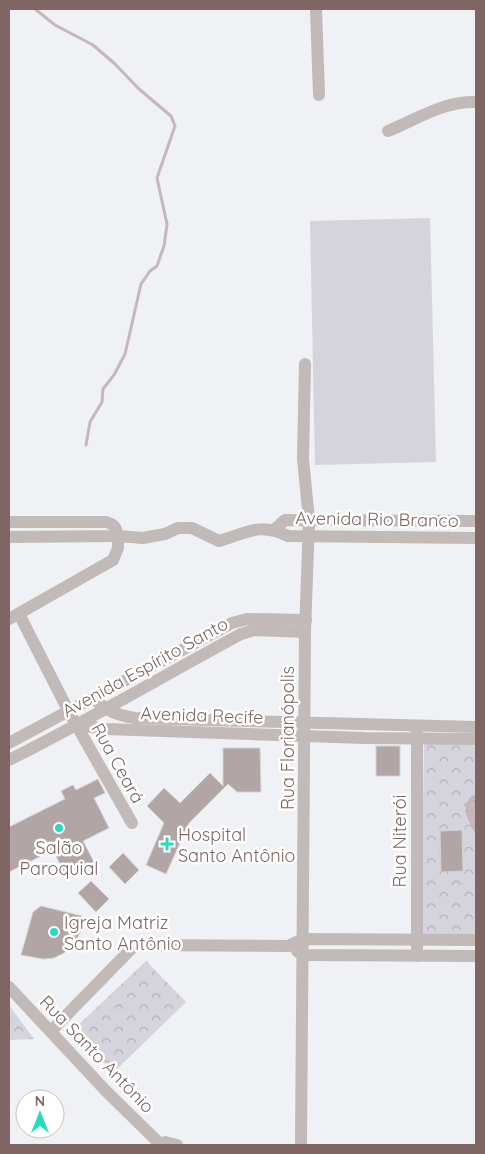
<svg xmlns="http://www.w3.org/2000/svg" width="485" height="1154" font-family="Quicksand,sans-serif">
<defs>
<pattern id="park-crowns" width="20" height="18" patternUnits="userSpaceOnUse" patternTransform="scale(1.25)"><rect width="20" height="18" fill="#d5d4dd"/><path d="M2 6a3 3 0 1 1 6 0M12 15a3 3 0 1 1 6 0" fill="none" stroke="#b2b0b7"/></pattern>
<pattern id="water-ripples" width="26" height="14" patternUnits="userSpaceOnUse" patternTransform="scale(1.25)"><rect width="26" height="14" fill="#c7b7b9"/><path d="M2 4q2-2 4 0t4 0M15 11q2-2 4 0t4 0" fill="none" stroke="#a7989a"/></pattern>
</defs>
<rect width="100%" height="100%" fill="#eff1f4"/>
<!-- green -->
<path fill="#d5d4dd" d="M430,218L436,462L315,465L310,221Z"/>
<!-- park -->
<g fill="url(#park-crowns)">
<path d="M424,739L476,740V934H421Z"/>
<path d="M146,961L186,1002L114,1072L73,1030Z"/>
<path d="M9,1005L34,1039L9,1040Z"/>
</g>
<!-- water -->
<path fill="url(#water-ripples)" d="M472,795L476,796V835C469,820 459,810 472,795Z"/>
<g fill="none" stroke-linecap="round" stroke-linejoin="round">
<!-- stream -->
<path stroke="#c7b7b9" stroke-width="3" d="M35,9L55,25L93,45L115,64L139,89L171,116L175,126L157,178L167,224L164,246L157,266L150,271L141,284L125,354L114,375L103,389L102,402L90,422L86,445"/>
</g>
<!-- building -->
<g fill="#b1a5a5" stroke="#d2d3d5">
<rect x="376" y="746" width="24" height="30"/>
<path d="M223,748H260L261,792H237L228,784L189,823L166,874L146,865L164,823L147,806L164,788L180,803L210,773L223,786Z"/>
<path d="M98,779L105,793L94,798L109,828L83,841L95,864L67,878L53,850L9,872V827L65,799L61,791L73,785L76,790Z"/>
<path d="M462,830L463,871L441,872L440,831Z"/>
<path d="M123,853L139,870L125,884L109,867Z"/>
<path d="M91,881L109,899L96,912L78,893Z"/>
<path d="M41,906L82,916V927L78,937L72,946L64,953L54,958L43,959L21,955L33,912Z"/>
</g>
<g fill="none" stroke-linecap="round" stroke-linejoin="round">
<!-- minor -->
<g stroke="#c1bab9" stroke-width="12">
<path d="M316,9L319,95"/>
<path d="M388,131C417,119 444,101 476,102"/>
<path d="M9,522H106C114,524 116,527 118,536L9,537"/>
<path d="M274,530L285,520L476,521"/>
<path d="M19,614L69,712L132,823"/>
<path d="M9,619L113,560L118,548V536L143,538L165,534L178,528H192L219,541C247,533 259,522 288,536L476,538"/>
<path d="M93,698C107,711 116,715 135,718L476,727"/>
<path d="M77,725L106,729L364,738L476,739"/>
<path d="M9,743L232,623L247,619L306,620"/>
<path d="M9,760C87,721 163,676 241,634L254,630L305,632"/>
<path d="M297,951L303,955L476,956"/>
<path d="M417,956V731"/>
<path d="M9,987L105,1090L160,1144"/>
<path d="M51,1031L135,945L288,946L303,939L476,940"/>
<path d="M301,1143L305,632L309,520L303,459L305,364"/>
<path d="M159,1145L165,1142L177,1145"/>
</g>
</g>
<!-- markers -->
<g fill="#27dcbd" stroke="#fff" stroke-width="2">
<circle cx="59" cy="828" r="5"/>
<path d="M164.5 836.5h5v5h5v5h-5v5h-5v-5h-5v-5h5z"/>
<circle cx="54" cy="932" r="5"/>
</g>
<g text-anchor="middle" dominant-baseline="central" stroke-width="5" stroke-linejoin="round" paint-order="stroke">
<!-- street labels -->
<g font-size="18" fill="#7f6563" stroke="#fff">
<text transform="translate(377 519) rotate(1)">Avenida Rio Branco</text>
<text transform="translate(145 667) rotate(-29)">Avenida Espírito Santo</text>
<text transform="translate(202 715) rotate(2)">Avenida Recife</text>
<text transform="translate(287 738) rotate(-90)">Rua Florianópolis</text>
<text transform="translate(118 763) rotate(61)">Rua Ceará</text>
<text transform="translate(399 841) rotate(-90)">Rua Niterói</text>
<text transform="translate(97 1054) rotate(46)">Rua Santo Antônio</text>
</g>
<!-- poi labels -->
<g font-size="18" fill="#7f6563" stroke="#fff" text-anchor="start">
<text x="178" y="834">Hospital<tspan x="178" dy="21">Santo Antônio</tspan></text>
<text x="59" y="847" text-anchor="middle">Salão<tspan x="59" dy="21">Paroquial</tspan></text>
<text x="64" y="922">Igreja Matriz<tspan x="64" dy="21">Santo Antônio</tspan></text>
</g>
</g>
<!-- border -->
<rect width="485" height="1154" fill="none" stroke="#7f6563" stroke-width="20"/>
<!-- north arrow -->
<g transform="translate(40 1114)"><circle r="24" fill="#ffffff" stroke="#ccc1c1"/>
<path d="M0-4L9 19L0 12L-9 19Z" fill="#27dcbd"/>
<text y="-8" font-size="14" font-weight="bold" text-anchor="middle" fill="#7f6563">N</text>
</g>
</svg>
